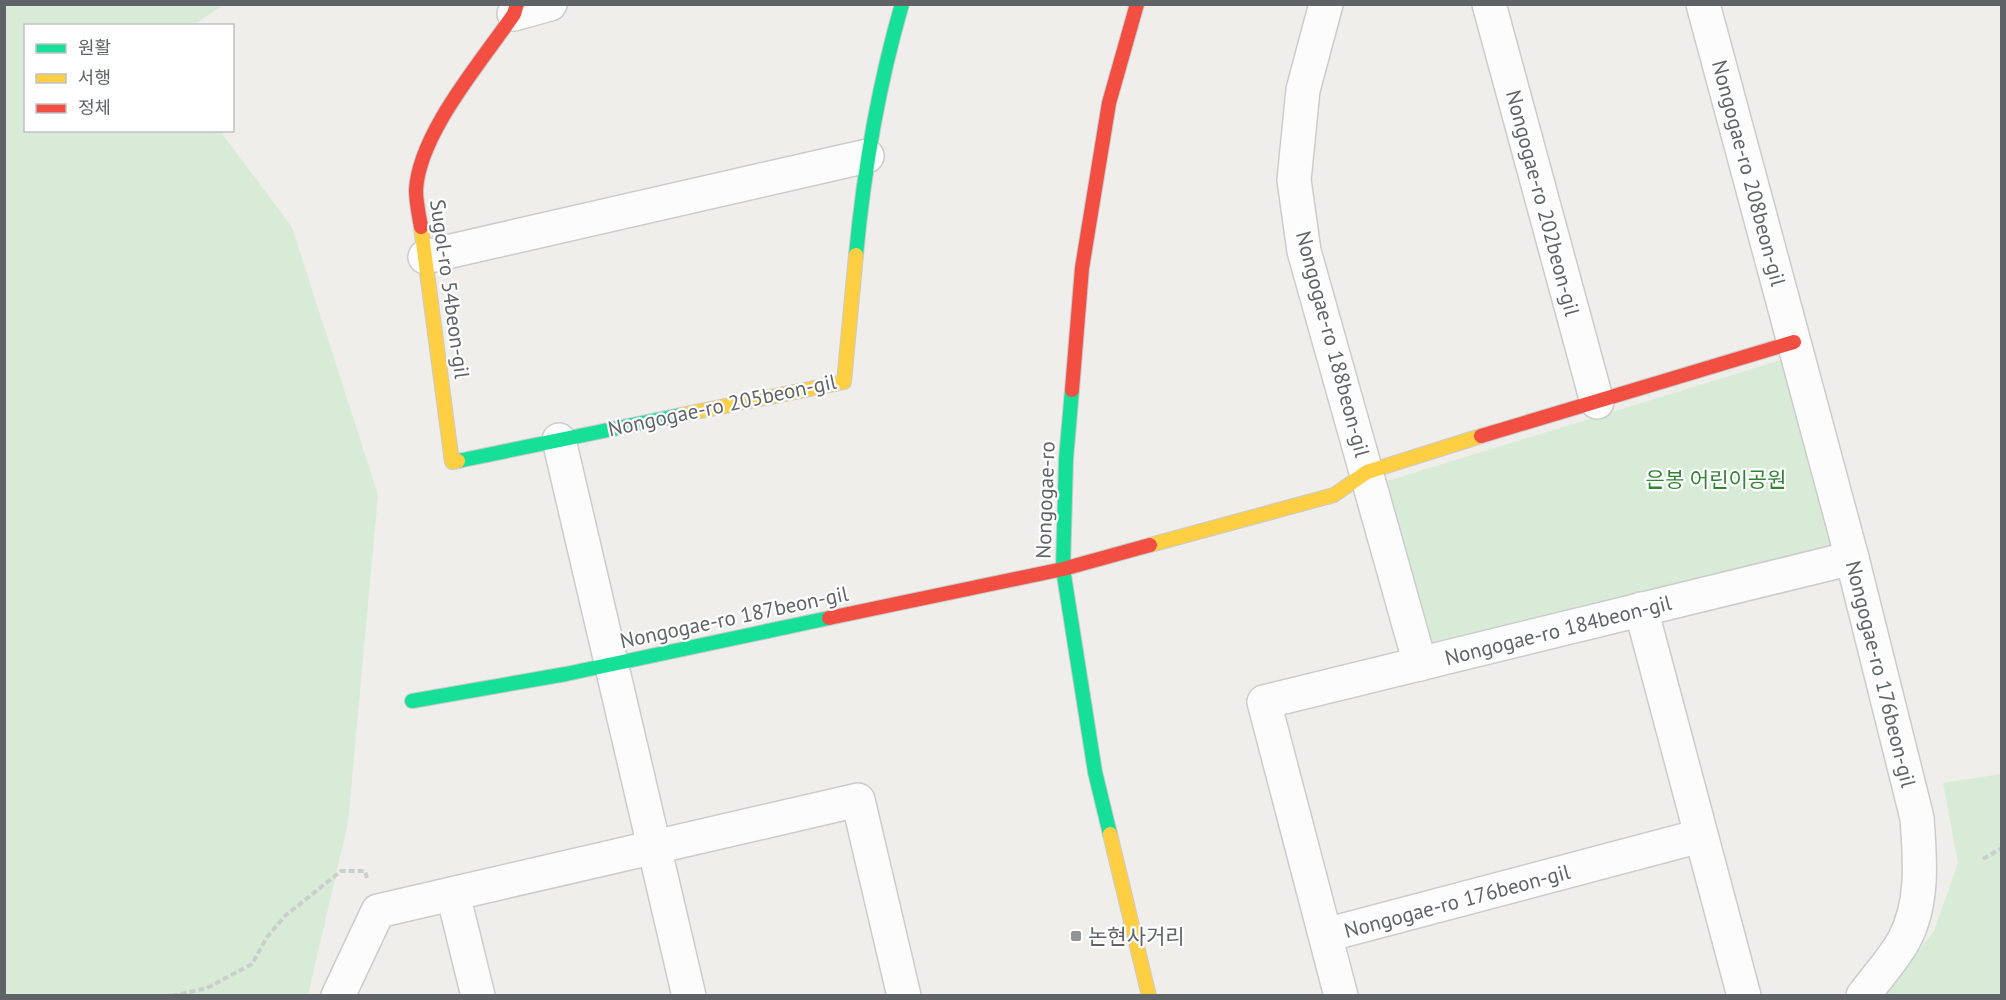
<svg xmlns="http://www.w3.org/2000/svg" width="2006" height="1000" font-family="'PT Sans','Noto Sans KR',sans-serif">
<rect width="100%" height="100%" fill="#efeeea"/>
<!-- green -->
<g fill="#d8ebd6">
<path d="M5,4L223,5L194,25L26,26V130L220,131L292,227L378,495L348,823L308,995H5Z"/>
<path d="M1784,359L1832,549L1432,642L1384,482Z"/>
<path d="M2001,774V995H1885L1934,931L1958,863L1943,783Z"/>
</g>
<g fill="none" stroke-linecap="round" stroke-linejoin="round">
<defs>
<g id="street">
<path d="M1326,4L1303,90L1294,180L1304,251L1420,664"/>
<path d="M1489,4L1597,402"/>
<path d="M1703,4L1852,558L1917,818C1920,859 1924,903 1904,940C1893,960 1876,978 1863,996"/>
<path d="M514,14L550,4"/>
<path d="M425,257L867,156"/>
<path d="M559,440L689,996"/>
<path d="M1641,609L1744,996"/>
<path d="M453,894L478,996"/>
<path d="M1326,935L1700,836"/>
<path d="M338,996L378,911L858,800L904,996"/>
<path d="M1341,996L1264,702L1852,558"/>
</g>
<g id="fast">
<path d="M856,255C864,169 878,87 902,4"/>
<path d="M1072,390L1066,459L1063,569L1095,772L1110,834"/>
<path d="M458,461L681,415"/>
<path d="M412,701L566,674L829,618"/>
</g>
<g id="slow">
<path d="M421,227L452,462L458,461"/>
<path d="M681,415L844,382L856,255"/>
<path d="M1150,545L1334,495L1367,472L1481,436"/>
<path d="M1110,834L1149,996"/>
</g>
<g id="jam">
<path d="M421,227C419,216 416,202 416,190C419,133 482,61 514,14L517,4"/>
<path d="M1072,390L1082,268L1109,103L1137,4"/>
<path d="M1481,436L1794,342"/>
<path d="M829,618L1063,569L1150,545"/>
</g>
</defs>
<!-- street casing -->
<use href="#street" stroke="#cbcccc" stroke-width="36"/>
<!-- fast casing -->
<use href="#fast" stroke="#cacacb" stroke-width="16"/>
<!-- slow casing -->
<use href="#slow" stroke="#cacacb" stroke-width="16"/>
<!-- jam casing -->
<use href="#jam" stroke="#cacacb" stroke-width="16"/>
<!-- path -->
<g stroke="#cacfcc" stroke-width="4" stroke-dasharray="6 3" stroke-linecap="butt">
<path d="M1983,859L2002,848"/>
<path d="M172,996L207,988L252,964L267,937L285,916L341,871H365L367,878"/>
</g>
<!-- street -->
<use href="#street" stroke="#fdfcfc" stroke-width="33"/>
<!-- fast -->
<use href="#fast" stroke="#16e098" stroke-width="14"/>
<!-- slow -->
<use href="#slow" stroke="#ffcf43" stroke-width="14"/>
<!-- jam -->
<use href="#jam" stroke="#f24e42" stroke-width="14"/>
</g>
<!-- markers -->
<rect fill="#919496" stroke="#fff" stroke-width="2" x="1070" y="930" width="12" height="12" rx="3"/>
<g text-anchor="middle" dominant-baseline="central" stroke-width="4.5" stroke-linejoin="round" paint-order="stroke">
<!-- street labels -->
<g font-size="21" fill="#5f6368" stroke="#fff">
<text transform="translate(1749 173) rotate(75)">Nongogae-ro 208beon-gil</text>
<text transform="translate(1543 203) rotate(75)">Nongogae-ro 202beon-gil</text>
<text transform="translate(450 289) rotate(82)">Sugol-ro 54beon-gil</text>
<text transform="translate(1333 344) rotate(75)">Nongogae-ro 188beon-gil</text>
<text transform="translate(722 405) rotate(-12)">Nongogae-ro 205beon-gil</text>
<text transform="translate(1045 500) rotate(-88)">Nongogae-ro</text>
<text transform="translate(734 617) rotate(-12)">Nongogae-ro 187beon-gil</text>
<text transform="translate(1558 630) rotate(-14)">Nongogae-ro 184beon-gil</text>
<text transform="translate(1881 674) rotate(76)">Nongogae-ro 176beon-gil</text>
<text transform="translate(1457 901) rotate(-15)">Nongogae-ro 176beon-gil</text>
</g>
<!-- park labels -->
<g font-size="21" fill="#348238" stroke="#fff">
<text x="1716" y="479">은봉 어린이공원</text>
</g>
<!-- poi labels -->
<g font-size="21" fill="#5f6368" stroke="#fff" text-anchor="start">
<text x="1088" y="936">논현사거리</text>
</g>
</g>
<!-- border -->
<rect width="2006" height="1000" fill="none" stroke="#5f6368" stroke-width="12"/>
<!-- legend -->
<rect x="24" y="24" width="210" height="108" fill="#ffffff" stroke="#bfc1c3" stroke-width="1.5"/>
<rect x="36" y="44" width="30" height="9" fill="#16e098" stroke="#bfc1c3" stroke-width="1.5"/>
<text x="78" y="54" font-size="18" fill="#5f6368">원활</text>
<rect x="36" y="74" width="30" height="9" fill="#ffcf43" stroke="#bfc1c3" stroke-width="1.5"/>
<text x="78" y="84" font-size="18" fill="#5f6368">서행</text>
<rect x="36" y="104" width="30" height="9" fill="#f24e42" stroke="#bfc1c3" stroke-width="1.5"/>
<text x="78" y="114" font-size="18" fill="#5f6368">정체</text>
</svg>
